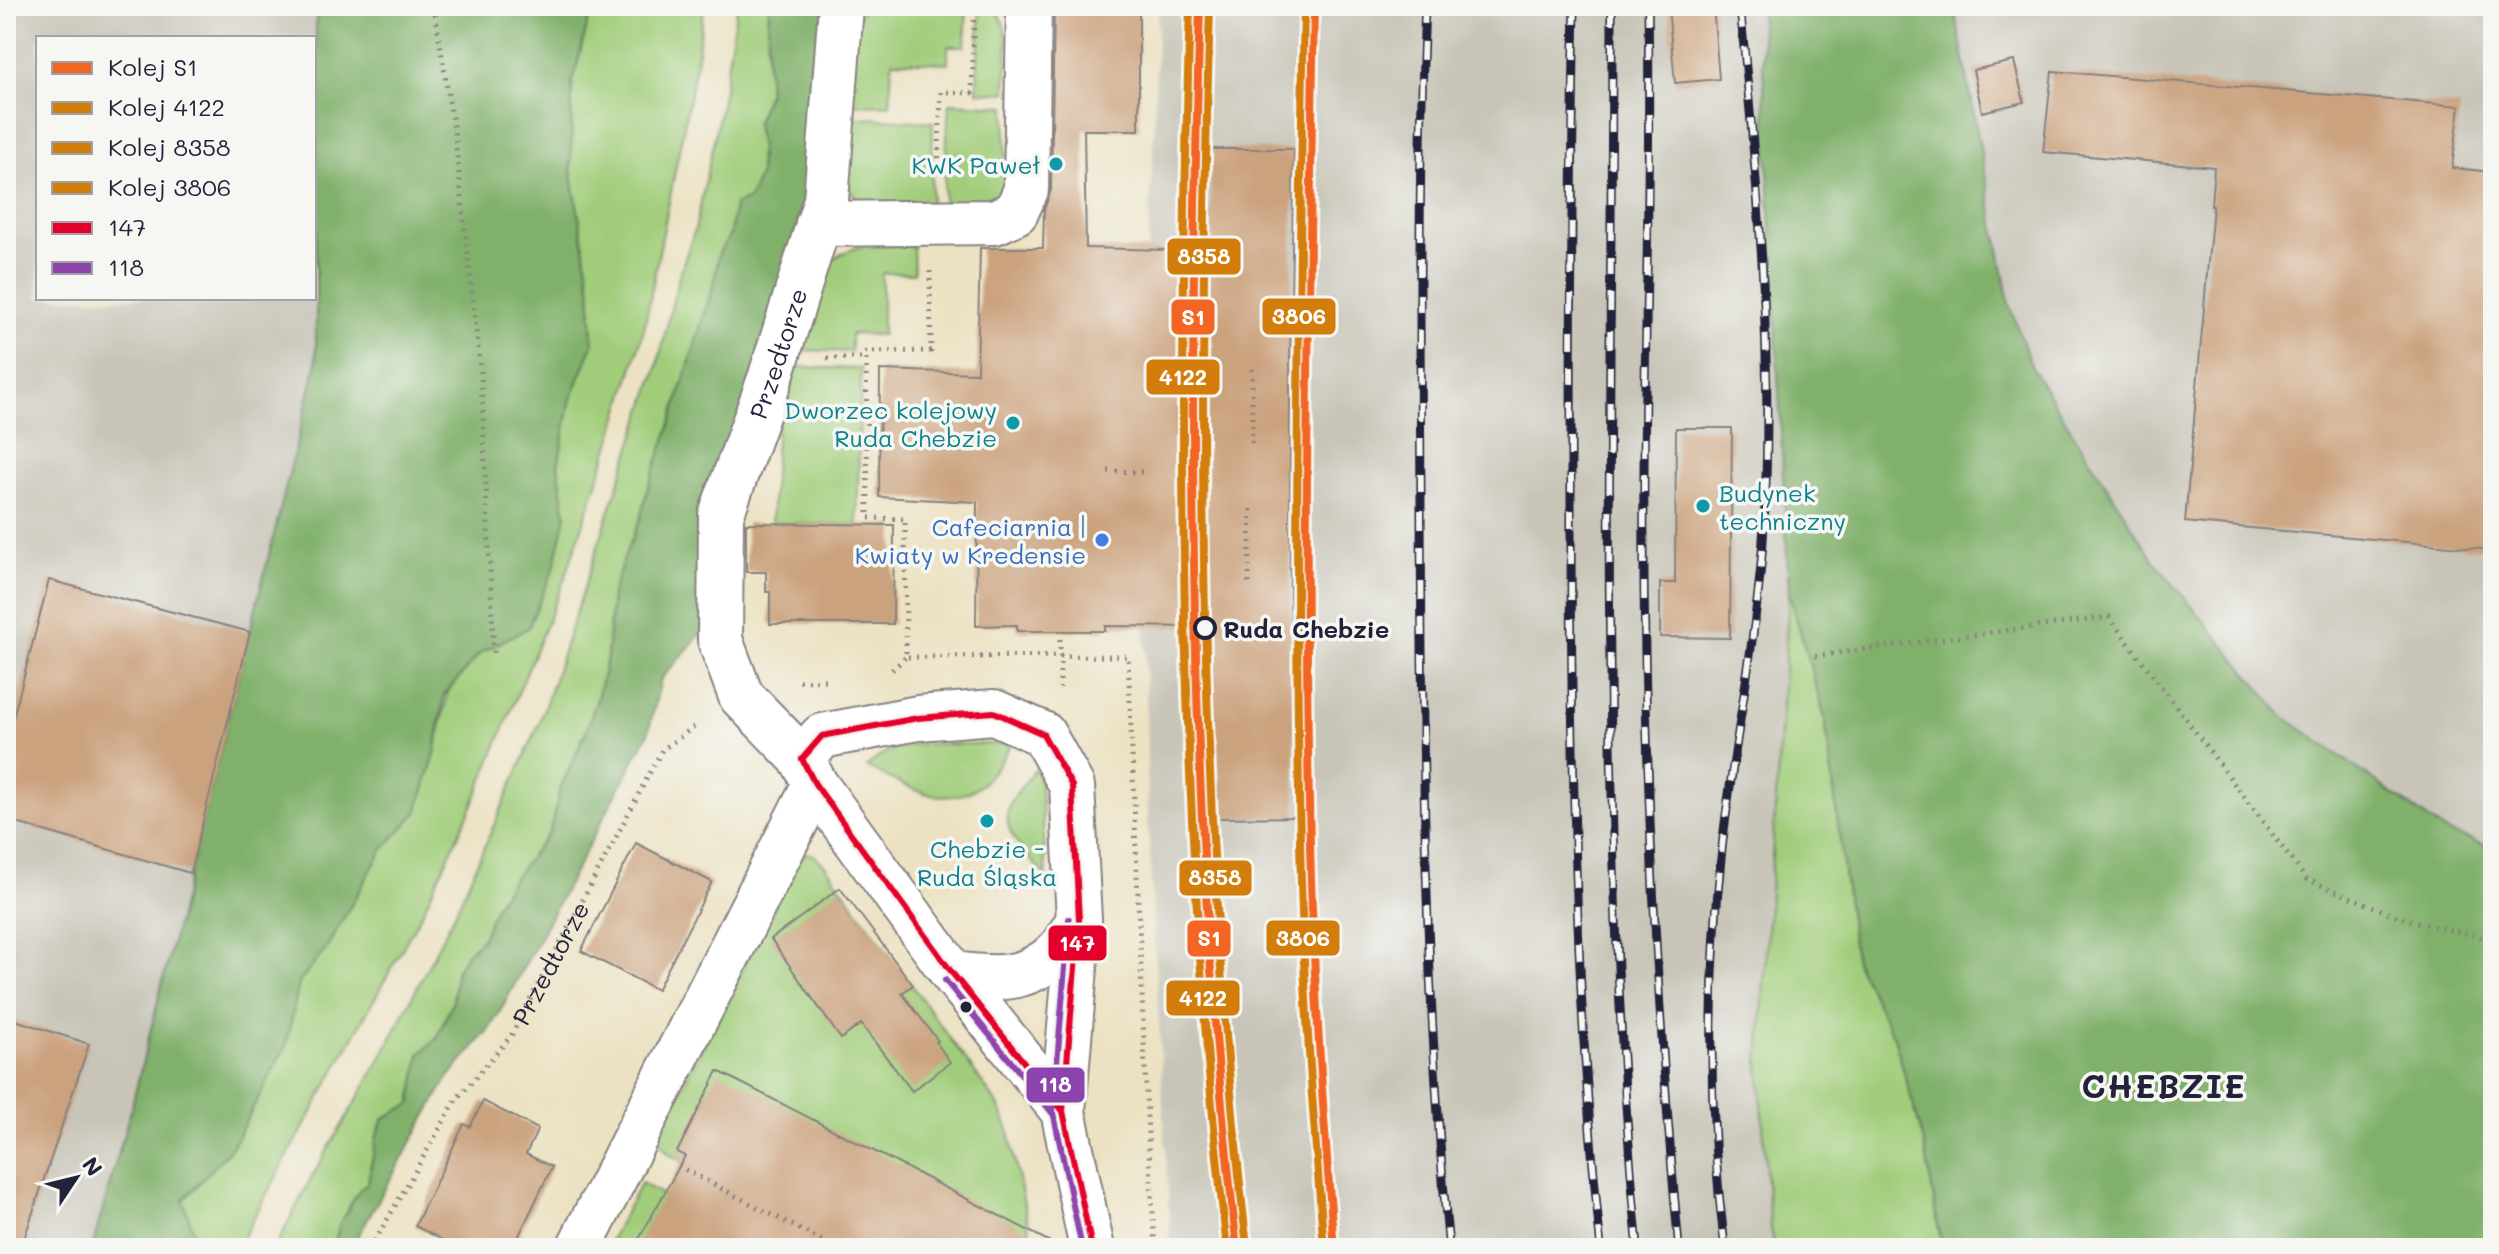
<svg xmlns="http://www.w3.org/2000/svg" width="2499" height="1254" font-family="Mali,sans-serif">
<rect width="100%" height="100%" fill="#f6f6f2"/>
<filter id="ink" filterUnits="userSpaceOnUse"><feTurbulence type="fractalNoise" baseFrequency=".0125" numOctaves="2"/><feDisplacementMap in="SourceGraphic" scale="16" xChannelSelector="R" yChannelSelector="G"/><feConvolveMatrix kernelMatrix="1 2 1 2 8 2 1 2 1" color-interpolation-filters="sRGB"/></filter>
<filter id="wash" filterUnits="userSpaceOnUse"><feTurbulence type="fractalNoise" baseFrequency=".006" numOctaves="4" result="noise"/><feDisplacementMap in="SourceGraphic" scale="32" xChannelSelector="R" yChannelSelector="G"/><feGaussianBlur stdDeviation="1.8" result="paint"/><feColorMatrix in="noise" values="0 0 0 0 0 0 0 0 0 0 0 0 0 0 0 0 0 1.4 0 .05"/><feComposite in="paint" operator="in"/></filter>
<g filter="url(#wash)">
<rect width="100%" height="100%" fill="#ece2c3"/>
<!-- industrial -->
<g fill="#c8c4b8" fill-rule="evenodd">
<path d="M6,6H316V366L133,1101L92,1248H6ZM38,38H314V298H38Z"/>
<path d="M1158,6H1760L1789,592L1759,1062L1770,1228L1774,1248H1171L1148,824L1145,627L1148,250L1154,132Z"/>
<path d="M1954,6H2493V848L2445,831L2282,715L2154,561L2032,368L2009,304Z"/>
</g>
<!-- green -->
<g fill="#a1cd7a" stroke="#62785a" stroke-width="2">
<path d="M592,6H704L696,64L644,329L609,447L565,578L473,804L423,911L237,1248H199L183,1201L232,1147L286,1046L299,983L327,947L383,849L417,812L434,758L448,691L480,653L528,627L566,516L558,466L570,402L593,344L590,283L571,169L572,85Z"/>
<path d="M737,6H769L767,61L769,91L756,122L760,149L759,176L749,199L734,206L730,235L719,253L714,283L670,426L647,491L640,520L626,553L612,593L607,657L597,699L586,732L560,789L550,831L509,885L496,905L482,939L467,953L456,971L453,1001L437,1038L420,1055L411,1104L371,1163L368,1182C349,1199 340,1224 333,1248H275L310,1180L379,1062L455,913L539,724L657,368L678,279L696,226L721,106Z"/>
<path d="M867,6H967L965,46H948V63L892,61L890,105L845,104L857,17Z"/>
<path d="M980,6H993C1014,28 1006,65 1006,93L977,92Z"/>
<path d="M949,103L1006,106L1005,180L1003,191L997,201L943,207Z"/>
<path d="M844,117L933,122L931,204L869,203L858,200L842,180Z"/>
<path d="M864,246H913L914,273H882V335L851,334V352L800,350C805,334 820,273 829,263C838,253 851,249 864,246Z"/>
<path d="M795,367L861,369L857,525L771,523L777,424Z"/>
<path d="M1789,592L1825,718L1855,960L1894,1037L1924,1142L1942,1248H1774L1770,1228L1759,1062Z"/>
<path d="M921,744H1001L1011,745C1001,759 990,780 975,789C939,810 899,782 867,767C885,749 896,747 921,744Z"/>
<path d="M1035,769L1041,784L1046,877C1029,856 995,830 1012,800C1019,789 1028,779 1035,769Z"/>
<path d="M806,853L814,855L825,865L998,1105L1008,1127L1033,1248H851L669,1154L656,1137L797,863Z"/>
<path d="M641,1183L763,1248H606Z"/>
</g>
<!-- forest -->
<g fill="#80b06a" stroke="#516952" stroke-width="2">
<path d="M316,6H592L572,85L571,169L590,283L593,344L570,402L558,466L566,516L554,568L528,628L480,653L444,695L434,758L417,812L383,849L327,947L299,983L286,1046L232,1147L183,1200L199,1248H92L133,1101L316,366Z"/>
<path d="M769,6H825L810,171L700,635L661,679L648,734L502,1008L490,1028L448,1078L351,1248H333L340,1223L360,1189L368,1182L377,1135L384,1118L411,1104L420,1054L437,1038L453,1001L456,971L467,953L482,939L496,905L509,884L550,831L560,789L586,732L597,699L607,657L612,593L626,553L640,520L647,491L670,426L714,283L719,253L730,235L734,205L749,199L759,176L760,149L756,122L769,91L767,61Z"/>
<path d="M1760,6H1954L2009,304L2032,368L2154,561L2282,715L2445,831L2493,848V1248H1942L1924,1142L1894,1037L1855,960L1825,718L1789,592Z"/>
</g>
<g id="blocks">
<!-- building -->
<g fill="#cba27e">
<path d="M1054,6H1139V130H1084L1086,248L1210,251L1211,149H1294L1290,360V589L1296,817L1214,818L1210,627L1105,626V631H1017V625L976,626L977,502L879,497L880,370L977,373L980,248H1043L1044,210L1051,190Z"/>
<path d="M1668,6H1713L1719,79L1675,83Z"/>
<path d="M2014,61L2024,102L1982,112L1973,70Z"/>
<path d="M2052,71L2460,106L2452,168L2493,172V550L2185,522L2213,206H2211L2214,167L2043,152Z"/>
<path d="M1676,428H1732L1730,638L1660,637V583H1675Z"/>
<path d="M746,523L894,525L893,624H770V592H766V572H746Z"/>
<path d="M49,580L250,632L190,873L6,820V745Z"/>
<path d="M636,843L712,882L657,990L581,951Z"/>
<path d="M840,888L913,985L902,993L938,1041L936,1042L950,1062L912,1091L861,1024L841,1039L771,939Z"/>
<path d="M6,1017L89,1044L21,1248H6Z"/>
<path d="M718,1071L905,1167L1062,1248H634L685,1156L677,1152Z"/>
<path d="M483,1101L538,1129L526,1154L552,1167L513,1248H459L415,1226L464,1124L470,1127Z"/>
</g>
</g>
</g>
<g filter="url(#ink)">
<use href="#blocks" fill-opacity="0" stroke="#87827f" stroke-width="2"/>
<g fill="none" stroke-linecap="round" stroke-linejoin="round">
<defs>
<g id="minor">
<path d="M818,224L995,222L1016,212L1026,190L1029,6"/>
<path id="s2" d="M802,759L741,696L720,640L721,515L770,379L826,200L841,6"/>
<path d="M953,974C993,979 1027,983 1058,951C1066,943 1072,930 1079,920"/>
<path d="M1063,1111L953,974L815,784L802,759L822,736L918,718L994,712L1043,734L1072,786L1079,920L1063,1111L1092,1248"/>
<path d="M579,1248L815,784"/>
</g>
</defs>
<!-- minor casing -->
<use href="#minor" stroke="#87827f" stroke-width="48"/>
<!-- path -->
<g stroke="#87827f" stroke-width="5" stroke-dasharray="2 6" stroke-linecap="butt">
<path d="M434,6L455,137L481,374L494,657"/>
<path d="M938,174L941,92L972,93L974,11"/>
<path d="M930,271L931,351L866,352L868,518L905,519L906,657L1128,656L1147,1116L1155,1248"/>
<path d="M827,358H866"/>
<path d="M1252,443V365"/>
<path d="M1108,471L1146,472"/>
<path d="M1249,583L1251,505"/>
<path d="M1060,631V688"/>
<path d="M1815,656L2109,617L2306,879L2404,919L2493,940"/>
<path d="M892,670L906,657"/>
<path d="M799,681L825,680"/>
<path d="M678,1166L836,1248"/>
<path id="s1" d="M371,1248L456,1100L511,1036L662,750L698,724"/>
</g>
<!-- minor -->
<use href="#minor" stroke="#fff" stroke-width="44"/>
<defs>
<g id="rail">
<path d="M1425,6C1418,172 1420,339 1421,506C1422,753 1425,1001 1449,1248"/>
<path d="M1575,6C1571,173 1571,339 1571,506C1571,753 1575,1002 1601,1248"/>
<path d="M1612,6C1612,420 1597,836 1638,1248"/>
<path d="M1648,6C1651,162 1645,318 1644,474C1642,733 1655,991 1679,1248"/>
<path d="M1725,1248C1708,1116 1708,980 1722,848C1734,740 1758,633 1764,525C1774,351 1757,179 1740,6"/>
</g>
</defs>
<!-- rail casing -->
<use href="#rail" stroke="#22223b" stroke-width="9"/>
<!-- rail -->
<use href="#rail" stroke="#f6f6f2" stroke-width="6" stroke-dasharray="18" stroke-linecap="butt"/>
<defs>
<g id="bus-1">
<path d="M994,712L1043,734L1072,786L1079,920L1063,1111L953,974L815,784L802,759L822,736L918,718Z"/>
<path d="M1063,1111L1092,1248"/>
</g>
<g id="bus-2">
<path d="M1069,919L1053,1111L1082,1248"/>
<path d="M945,980L1054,1115L1061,1148"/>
</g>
</defs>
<!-- bus-1 casing -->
<use href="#bus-1" stroke="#f6f6f2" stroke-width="12"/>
<!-- bus-2 casing -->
<use href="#bus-2" stroke="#f6f6f2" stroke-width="12"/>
<!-- bus-1 -->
<use href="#bus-1" stroke="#e4002b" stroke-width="6"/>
<!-- bus-2 -->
<use href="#bus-2" stroke="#8e44ad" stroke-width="6"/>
<defs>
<g id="rail-1">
<path d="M1200,6C1187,421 1188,835 1237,1248"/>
<path d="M1314,6C1309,297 1302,589 1311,880C1315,1003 1324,1126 1334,1248"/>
</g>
<path id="rail-2" d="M1190,6C1177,421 1178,836 1227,1248"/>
<path id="rail-3" d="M1210,6C1197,421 1198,834 1247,1247"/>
<path id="rail-4" d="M1304,6C1299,297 1293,589 1301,880C1304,1003 1314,1126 1324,1248"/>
</defs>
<!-- rail-1 casing -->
<use href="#rail-1" stroke="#f6f6f2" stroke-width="14"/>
<!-- rail-2 casing -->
<use href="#rail-2" stroke="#f6f6f2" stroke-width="14"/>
<!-- rail-3 casing -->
<use href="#rail-3" stroke="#f6f6f2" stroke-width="14"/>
<!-- rail-4 casing -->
<use href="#rail-4" stroke="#f6f6f2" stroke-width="14"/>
<!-- rail-1 -->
<use href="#rail-1" stroke="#f26522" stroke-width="8"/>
<!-- rail-2 -->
<use href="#rail-2" stroke="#d37e0c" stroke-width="8"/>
<!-- rail-3 -->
<use href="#rail-3" stroke="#d37e0c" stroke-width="8"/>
<!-- rail-4 -->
<use href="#rail-4" stroke="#d37e0c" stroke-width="8"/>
</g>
</g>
<!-- markers -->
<g fill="#0f9aa8" stroke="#f6f6f2" stroke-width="3">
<circle cx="1056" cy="164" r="8"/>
<circle cx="1013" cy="423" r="8"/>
<circle cx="1703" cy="506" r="8"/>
<circle cx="987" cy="821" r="8"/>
</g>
<circle fill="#3f7fe0" stroke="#f6f6f2" stroke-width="3" cx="1102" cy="540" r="8"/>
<circle fill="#f6f6f2" stroke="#22223b" stroke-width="4" cx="1205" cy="628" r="10"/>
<circle fill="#22223b" stroke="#f6f6f2" stroke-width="3" cx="966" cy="1007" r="7"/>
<g text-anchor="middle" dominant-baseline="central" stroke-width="7" stroke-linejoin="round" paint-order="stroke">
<!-- culture labels -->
<g font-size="24" fill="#0d838f" stroke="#f6f6f2" text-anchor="end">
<text x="1040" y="164">KWK Paweł</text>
<text x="997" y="409">Dworzec kolejowy<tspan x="997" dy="28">Ruda Chebzie</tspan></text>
<text x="1719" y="492" text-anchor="start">Budynek<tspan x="1719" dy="28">techniczny</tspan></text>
<text x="987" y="848" text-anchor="middle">Chebzie -<tspan x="987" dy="28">Ruda Śląska</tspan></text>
</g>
<!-- street labels -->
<g font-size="24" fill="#22223b" stroke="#f6f6f2">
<text stroke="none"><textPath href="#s2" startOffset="444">Przedtorze</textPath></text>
<text stroke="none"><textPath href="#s1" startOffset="338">Przedtorze</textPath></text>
</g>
<!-- shop labels -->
<g font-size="24" fill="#366cbe" stroke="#f6f6f2" text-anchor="end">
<text x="1086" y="526">Cafeciarnia |<tspan x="1086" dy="28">Kwiaty w Kredensie</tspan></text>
</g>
<!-- stop labels -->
<g font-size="24" font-weight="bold" fill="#22223b" stroke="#f6f6f2" text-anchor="start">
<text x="1223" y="628">Ruda Chebzie</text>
</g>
<!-- district labels -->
<g font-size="32" font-weight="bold" letter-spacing="2" fill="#22223b" stroke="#f6f6f2">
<text x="2164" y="1085">CHEBZIE</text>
</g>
</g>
<g stroke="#f6f6f2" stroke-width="3">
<rect x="1166" y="237" width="76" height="39" rx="8" fill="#d37e0c"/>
<rect x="1261" y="297" width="76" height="39" rx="8" fill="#d37e0c"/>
<rect x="1170" y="298" width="46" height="38" rx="8" fill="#f26522"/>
<rect x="1145" y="358" width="76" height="38" rx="8" fill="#d37e0c"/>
<rect x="1178" y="859" width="75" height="38" rx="8" fill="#d37e0c"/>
<rect x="1265" y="919" width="76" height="38" rx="8" fill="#d37e0c"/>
<rect x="1186" y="919" width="46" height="39" rx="8" fill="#f26522"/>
<rect x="1047" y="924" width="61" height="38" rx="8" fill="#e4002b"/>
<rect x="1165" y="979" width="76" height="38" rx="8" fill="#d37e0c"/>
<rect x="1025" y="1066" width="61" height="38" rx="8" fill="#8e44ad"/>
</g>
<g font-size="22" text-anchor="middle" font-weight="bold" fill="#fff">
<text x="1204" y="264">8358</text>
<text x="1299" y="324">3806</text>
<text x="1193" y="325">S1</text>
<text x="1183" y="385">4122</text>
<text x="1215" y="885">8358</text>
<text x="1303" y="946">3806</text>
<text x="1209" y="946">S1</text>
<text x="1077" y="951">147</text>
<text x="1203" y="1006">4122</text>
<text x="1055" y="1092">118</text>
</g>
<!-- margin -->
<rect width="2499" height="1254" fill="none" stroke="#f6f6f2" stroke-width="32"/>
<!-- legend -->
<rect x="36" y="36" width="280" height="264" fill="#f6f6f2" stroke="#a1a1a9" stroke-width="2"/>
<rect x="52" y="62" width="40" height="12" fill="#f26522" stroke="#a1a1a9" stroke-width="2"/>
<text x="108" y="76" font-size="24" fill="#22223b">Kolej S1</text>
<rect x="52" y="102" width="40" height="12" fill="#d37e0c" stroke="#a1a1a9" stroke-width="2"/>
<text x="108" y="116" font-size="24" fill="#22223b">Kolej 4122</text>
<rect x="52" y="142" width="40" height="12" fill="#d37e0c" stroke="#a1a1a9" stroke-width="2"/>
<text x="108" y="156" font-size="24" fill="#22223b">Kolej 8358</text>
<rect x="52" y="182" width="40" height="12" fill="#d37e0c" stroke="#a1a1a9" stroke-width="2"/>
<text x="108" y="196" font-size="24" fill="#22223b">Kolej 3806</text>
<rect x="52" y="222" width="40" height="12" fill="#e4002b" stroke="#a1a1a9" stroke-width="2"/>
<text x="108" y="236" font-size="24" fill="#22223b">147</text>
<rect x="52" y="262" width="40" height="12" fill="#8e44ad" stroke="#a1a1a9" stroke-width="2"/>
<text x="108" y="276" font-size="24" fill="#22223b">118</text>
<!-- north arrow -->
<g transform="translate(76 1178) rotate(55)" stroke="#f6f6f2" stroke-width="6" paint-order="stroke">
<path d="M0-6L14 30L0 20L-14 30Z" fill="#22223b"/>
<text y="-12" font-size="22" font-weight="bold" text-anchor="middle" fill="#22223b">N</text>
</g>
</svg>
